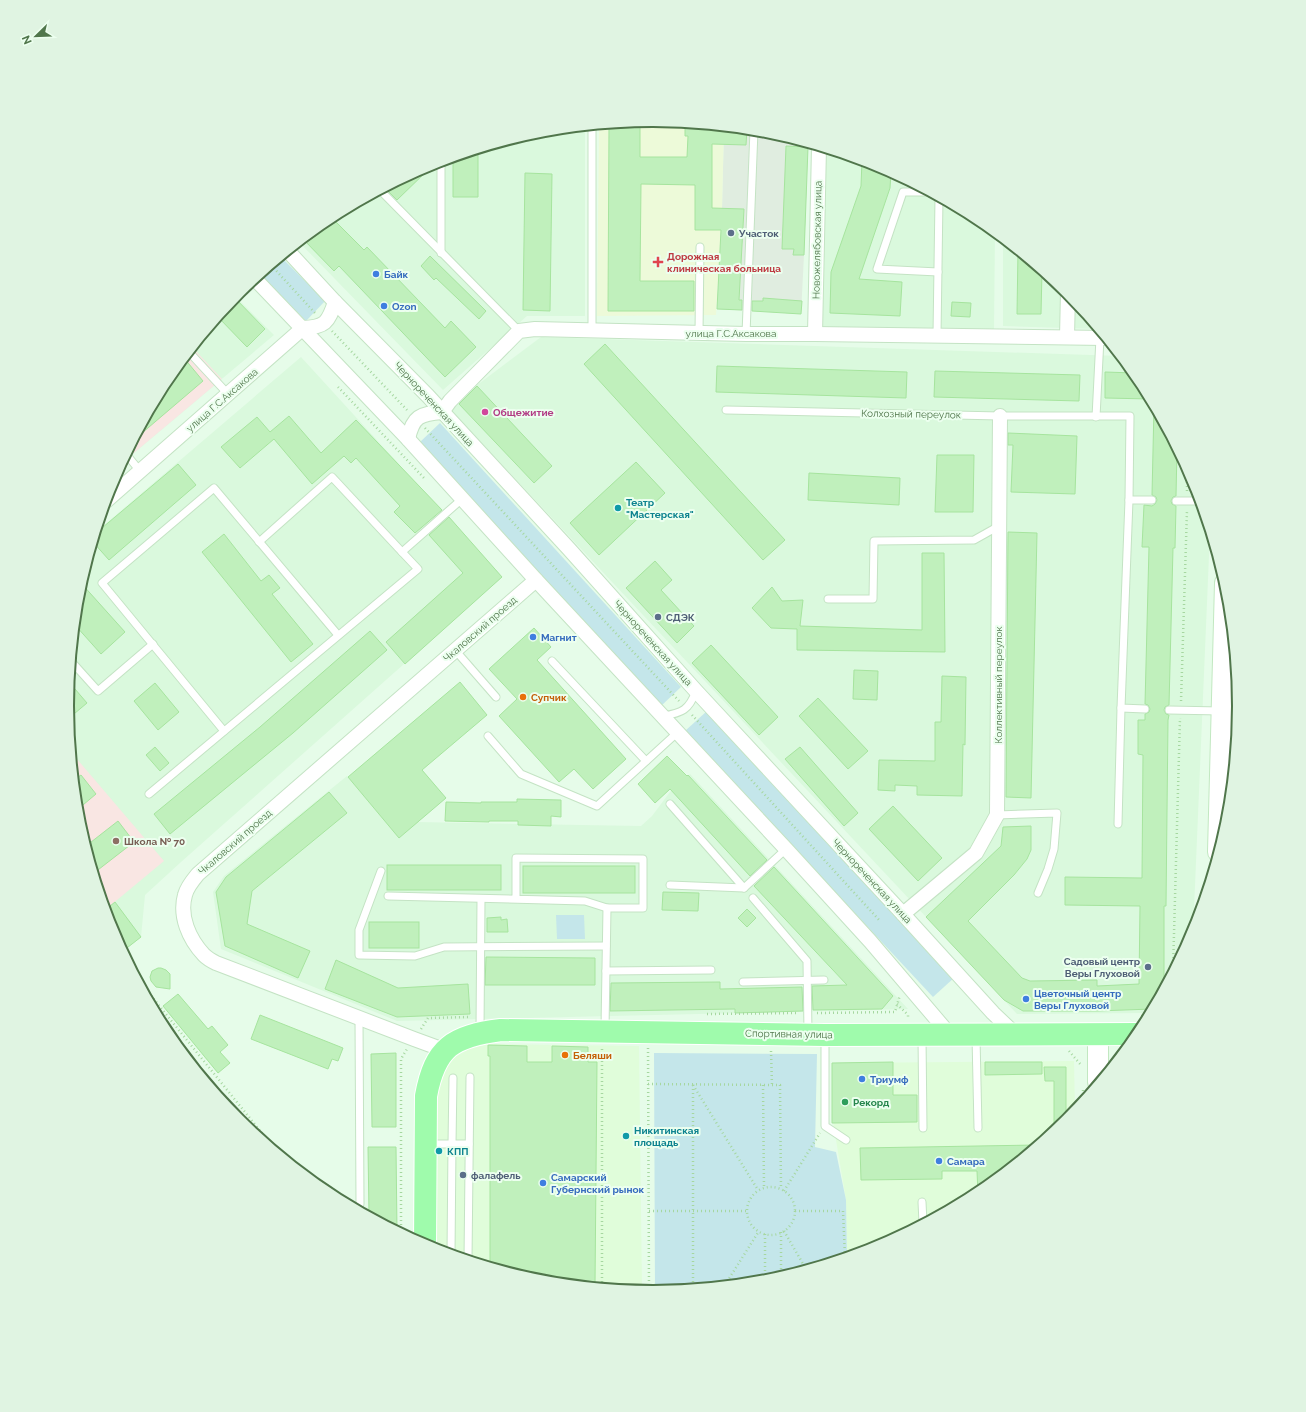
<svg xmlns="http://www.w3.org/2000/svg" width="1306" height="1412" font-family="Raleway,sans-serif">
<rect width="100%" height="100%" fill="#e6fce9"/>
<!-- residential -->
<g fill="#daf9dd">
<path d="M585,127V316H527L443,390L299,242L328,219L429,165L539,131Z"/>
<path d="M823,148L877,165L979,219L995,232L994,330L820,328Z"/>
<path d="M1003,239L1068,292L1098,329L1003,326Z"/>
<path d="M235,296L274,335L122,463L166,380Z"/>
<path d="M541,337L1121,356L1140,381L1194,482L1210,532L1193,933L1150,1013L1017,1014L448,407Z"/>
<path d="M301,357L502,577L181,862L145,895L141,937L123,951L112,930L78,820L67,706L78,591L96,532Z"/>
<path d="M690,774L908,1009L397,1021L221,949L213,892L224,876L347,776L399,838L417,822L641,826L652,816L670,792Z"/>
</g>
<!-- commercial -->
<g fill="#e0fdda">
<path d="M491,1044L639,1046L642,1291L538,1281L436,1249V1100L439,1081L449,1060L473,1047Z"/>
<path d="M1074,1061L1075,1111L1067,1121L978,1193L877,1247L847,1257L846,1200L833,1122L832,1063Z"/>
</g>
<!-- industrial -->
<path fill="#e0ede0" d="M724,127L768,131L808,144L804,255L801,314L717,309L722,208Z"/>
<!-- education -->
<g fill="#f9e6e3">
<path d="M193,348L222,379L122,463L166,380Z"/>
<path d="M71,752L164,861L105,910L78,820Z"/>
</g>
<!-- medical -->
<path fill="#edfad9" d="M653,120L724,127L722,208L716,315L597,316L599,125Z"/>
<!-- green -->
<g fill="#c4e6ea">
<path d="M281,257L325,301L306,321L260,274Z"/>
<path d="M440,423L681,687L661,706L420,442Z"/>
<path d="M707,711L955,977L933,997L685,731Z"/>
<path d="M556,915H584L585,939H557Z"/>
<path d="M654,1053L817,1054L815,1147L836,1152L846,1200L847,1257L767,1281L655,1292Z"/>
</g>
<!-- building -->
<g fill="#c0f0bc" stroke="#a6e49e">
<path d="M640,121V157H687L688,136H685V123L747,129L746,145L712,144V208L744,209L739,300H742V310L717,309L721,230H695V185L641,184L640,281H694V311H608L609,124Z"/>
<path d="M786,146L808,147L804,255H793L794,249H782Z"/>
<path d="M478,150V197H453V157Z"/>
<path d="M862,160L877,165L891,172L890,188L859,279L902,282L900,316L830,313L831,272L861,186Z"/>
<path d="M428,165L430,168L397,200L385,188Z"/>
<path d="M525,173L552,174L550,311L523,310Z"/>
<path d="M331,217L364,250L367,247L445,328L451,321L476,347L445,377L339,266L334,271L303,239Z"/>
<path d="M1018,251L1042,271L1041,314H1017Z"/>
<path d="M430,256L486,311L479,319L436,278L434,280L421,266Z"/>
<path d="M234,297L265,329L247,347L218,317Z"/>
<path d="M763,298L802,301L801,314L752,311V301H763Z"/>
<path d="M952,302L971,303L970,317L951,316Z"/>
<path d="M605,344L785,540L763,560L584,364Z"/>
<path d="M184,358L203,381L135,439L166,380Z"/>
<path d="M717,366L907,372L906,398L716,392Z"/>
<path d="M935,371L1080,375L1079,401L934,397Z"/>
<path d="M1105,372L1134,373L1140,381L1150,399L1105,398Z"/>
<path d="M477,386L552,466L534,483L459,404Z"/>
<path d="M1154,406L1177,449L1176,496L1173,497L1171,501L1172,504L1176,506L1175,548H1173L1169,705L1165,707L1164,710L1166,714L1169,715L1168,720L1166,906H1164V987L1152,1009L1097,1011H1023L1004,1000L926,917L1001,846L1003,827L1031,826V850L1027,859L1014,875L968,921L1022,978L1030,981L1097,980V986L1139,984L1140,906L1065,905V877L1142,878L1143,755L1138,754V720H1145V714L1149,712L1150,709L1148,705L1145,704L1149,547H1142L1144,505L1152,506L1155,504L1157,500L1156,497L1152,495Z"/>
<path d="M289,416L321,453L356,420L442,510L415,533L394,512L400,506L356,458L351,463L344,456L312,484L274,439L240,468L221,447L257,417L270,432Z"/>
<path d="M1008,433L1077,436L1075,494L1011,492L1013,445H1008Z"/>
<path d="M937,455H974L973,512H935Z"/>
<path d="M636,462L665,493L599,555L570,523Z"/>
<path d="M178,464L196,485L109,560L93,542L96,533Z"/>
<path d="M809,473L900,478L899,505L808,500Z"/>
<path d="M449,517L502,577L405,664L386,642L463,573L429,535Z"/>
<path d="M1008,532L1037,533L1031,798L1006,797Z"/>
<path d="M224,534L261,581L269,575L280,588L272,594L313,644L291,662L202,552Z"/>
<path d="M922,553H944L945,652L797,650V629L771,628L752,608L772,587L782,601L803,600L800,626L922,630Z"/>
<path d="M655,561L672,580L661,590L694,626L677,643L626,588Z"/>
<path d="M81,583L125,632L101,654L75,625L78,591Z"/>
<path d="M534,628L551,647L537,660L626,759L593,789L574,769L559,782L499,716L517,699L489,669Z"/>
<path d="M370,631L387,650L293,733L170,834L154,814L260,727Z"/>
<path d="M711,645L778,717L759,735L692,663Z"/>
<path d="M854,670L878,671L877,700L853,699Z"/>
<path d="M942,676L966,677L965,745L963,744L962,796L917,795V786L895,785V791L878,790L879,760L935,761V722H941Z"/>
<path d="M69,682L87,703L68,719L67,706Z"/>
<path d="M460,682L487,715L422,770L446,798L399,838L348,777Z"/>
<path d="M155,683L179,712L158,730L134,701Z"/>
<path d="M818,698L868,751L848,769L799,716Z"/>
<path d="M155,747L169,763L160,771L146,755Z"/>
<path d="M800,747L858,813L844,826L785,759Z"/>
<path d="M667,756L687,776L688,775L767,860L750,876L670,789L655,803L638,784Z"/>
<path d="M81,775L96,794L77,810L74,780Z"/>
<path d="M329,792L347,813L252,891L247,924L310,951L298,978L225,946L216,892L226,877Z"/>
<path d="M517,799L561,800V817L551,816V826L518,825V821H489V822L445,821L446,802L481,803V802H517Z"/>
<path d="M893,806L942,858L918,881L869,829Z"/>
<path d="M118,821L134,842L94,873L86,846Z"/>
<rect x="387" y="865" width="114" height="25"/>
<rect x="523" y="866" width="112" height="27"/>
<path d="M774,867L893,996L882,1009L813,1010L812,986L847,985L754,886Z"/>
<path d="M663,892L699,893L698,911L662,910Z"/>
<path d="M115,902L141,937L123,951L112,930L105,910Z"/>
<path d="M747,909L756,918L747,927L738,918Z"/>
<path d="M501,917V920L507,919L508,932H487V918Z"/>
<rect x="369" y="922" width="50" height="26"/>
<path d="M486,957L595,958V985H485Z"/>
<path d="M336,960L398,988L468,984L470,1014L397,1017L325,989Z"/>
<path d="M161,968L166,970L170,974V989L156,987L151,981L150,977L152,971L158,968Z"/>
<path d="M720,982V989L802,987L803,1011L735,1013V1009L610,1011L611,983Z"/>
<path d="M178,994L208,1029L212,1026L228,1045L220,1052L230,1063L218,1073L163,1006Z"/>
<path d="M260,1015L343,1048L338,1061L332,1059L328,1069L251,1039Z"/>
<path d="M488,1045L527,1046V1062H552V1046L588,1047V1062H597L595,1286L538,1281L490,1266V1056H488Z"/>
<path d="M396,1053V1127H372L371,1054Z"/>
<path d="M893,1062V1095H917V1122L832,1123V1063Z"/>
<path d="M985,1062H1042V1074L985,1075Z"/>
<path d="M1044,1067H1066V1121L1054,1131V1081H1045Z"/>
<path d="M1037,1145L978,1194L977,1171H942V1179L861,1180L860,1148Z"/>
<path d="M368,1147H396L397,1231L369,1215Z"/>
</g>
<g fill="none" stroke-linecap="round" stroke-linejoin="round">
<defs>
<g id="lane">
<path d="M592,126V331"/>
<path d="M441,161V253"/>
<path d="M380,190L519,331"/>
<path d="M929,192H903L877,269L938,272"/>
<path d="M699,333L700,247"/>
<path d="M746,334L754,130"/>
<path d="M937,335L939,198"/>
<path d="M189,352L228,394"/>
<path d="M726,410L1000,416H1130L1129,500"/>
<path d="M1096,417L1100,338"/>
<path d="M126,454L140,471"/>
<path d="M1176,501H1200"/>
<path d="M259,542L332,477L402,552"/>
<path d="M828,599H873L874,541L974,540L999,526"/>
<path d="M455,650L496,697"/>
<path d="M71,661L98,691L153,644"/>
<path d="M552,661L646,761"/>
<path d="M1145,709L1121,708L1129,500H1152"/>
<path d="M1169,710L1221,711"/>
<path d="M663,716C682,713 689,710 696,691"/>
<path d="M224,731L102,583L214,488L338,635"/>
<path d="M488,736L521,774L597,806L678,732"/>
<path d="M149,794L418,569L402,552L462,499"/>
<path d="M670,804L744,888"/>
<path d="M997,815L1057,813L1054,849L1048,869L1038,893"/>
<path d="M1118,824L1121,708"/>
<path d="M381,871L359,930V955L415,956L444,947L606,946"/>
<path d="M670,885L744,888L786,849"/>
<path d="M388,896L585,901L607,908H643V859L516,858V899"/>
<path d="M753,898L807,961L808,1033"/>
<path d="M606,971L711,970"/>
<path d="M743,982L824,980"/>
<path d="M359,1018L360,1204"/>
<path d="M605,1029L607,908"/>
<path d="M480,1031L481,899"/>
<path d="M825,1037V1126L846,1140"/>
<path d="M922,1037L923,1128"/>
<path d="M976,1037L978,1128"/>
<path d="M453,1078L452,1144H469"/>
<path d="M428,1144H452L451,1254"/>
<path d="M922,1202L923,1223"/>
<path d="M468,1259L470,1077"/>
</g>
<g id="street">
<path d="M288,251L335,302L428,396L569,549L696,691L903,914L993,1013L1016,1035"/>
<path d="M255,279L408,439L536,580L786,849L870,941L950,1035"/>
<path d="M815,334L819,147"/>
<path d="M1067,337L1068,292"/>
<path d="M442,412L450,401L519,331L535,329L746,334H815L1105,338"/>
<path d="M408,439C413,416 420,414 442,412"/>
<path d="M106,501L303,328C325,327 328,323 335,302"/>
<path d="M903,914L976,853L997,815L1000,416"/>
<path d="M444,1050L414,1039L216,963C212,961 207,958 204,955C189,939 179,916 185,895C187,887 193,880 198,874L536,580"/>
</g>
<g id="secondary">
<path d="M1218,852L1225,583"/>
<path d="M1098,1034V1082"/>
</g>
<path id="primary" d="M425,1245L426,1096C435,1047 453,1036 501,1030L825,1035L1138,1034"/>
</defs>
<!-- lane casing -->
<use href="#lane" stroke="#c4e3c4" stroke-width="9"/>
<!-- street casing -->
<use href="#street" stroke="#c4e3c4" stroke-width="16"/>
<!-- secondary casing -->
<use href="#secondary" stroke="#c2e8c1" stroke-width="22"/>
<!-- primary casing -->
<use href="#primary" stroke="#fff" stroke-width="24"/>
<!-- path -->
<g stroke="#a6d7a0" stroke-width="2.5" stroke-dasharray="1 3" stroke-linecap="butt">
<path d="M271,265L315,313"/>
<path d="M332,331L407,410"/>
<path d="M338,387L424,478"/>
<path d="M425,428L679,701"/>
<path d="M1187,491V469"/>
<path d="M1181,701L1187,510"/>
<path d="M692,715L880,921"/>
<path d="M1173,970L1180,718"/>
<path d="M136,977L278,1153"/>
<path d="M897,1004L908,1015V1019"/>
<path d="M817,1013L895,1012L900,995"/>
<path d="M707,1014L798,1013"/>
<path d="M1141,1016H1148"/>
<path d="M421,1029L428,1018L468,1017"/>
<path d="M648,1048L649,1292"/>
<path d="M602,1049V1287"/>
<path d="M771,1051L772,1085"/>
<path d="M1069,1051L1081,1065"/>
<path d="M648,1084L780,1085L781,1189"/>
<path d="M693,1085V1288"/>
<path d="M693,1085L758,1190"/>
<path d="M763,1085L764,1188"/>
<path d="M1083,1090V1101"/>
<path d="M1046,1138V1135H1050"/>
<circle cx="771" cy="1211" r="24"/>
<path d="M784,1191L820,1133"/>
<path d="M649,1211H746"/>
<path d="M795,1211H843L845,1257"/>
<path d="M784,1231L806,1269"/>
<path d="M781,1232V1276"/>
<path d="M401,1233V1059L407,1049"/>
<path d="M765,1234V1281"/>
<path d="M725,1285L759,1231"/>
</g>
<!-- lane -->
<use href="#lane" stroke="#fff" stroke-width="7"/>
<!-- street -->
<use href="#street" stroke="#fff" stroke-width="14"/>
<!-- secondary -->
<use href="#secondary" stroke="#fff" stroke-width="20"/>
<!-- primary -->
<use href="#primary" stroke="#9ffbac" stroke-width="22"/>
</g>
<!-- markers -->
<g fill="#5c6f8a" stroke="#ecffef" stroke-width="1.5">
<circle cx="731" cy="233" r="4"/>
<circle cx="658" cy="617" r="4"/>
<circle cx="1148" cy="967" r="4"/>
<circle cx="463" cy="1175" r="4"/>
</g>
<path fill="#e0444e" stroke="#ecffef" stroke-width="1.5" d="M656 256h4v4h4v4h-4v4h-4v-4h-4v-4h4z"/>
<g fill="#3f7fe0" stroke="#ecffef" stroke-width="1.5">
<circle cx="376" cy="274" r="4"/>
<circle cx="384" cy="306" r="4"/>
<circle cx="533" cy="637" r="4"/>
<circle cx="1026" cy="999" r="4"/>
<circle cx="862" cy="1079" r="4"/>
<circle cx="939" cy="1161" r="4"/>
<circle cx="543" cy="1183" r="4"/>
</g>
<circle fill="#d1479c" stroke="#ecffef" stroke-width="1.5" cx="485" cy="412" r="4"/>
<g fill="#0f9aa8" stroke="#ecffef" stroke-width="1.5">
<circle cx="618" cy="508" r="4"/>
<circle cx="626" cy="1136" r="4"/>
<circle cx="439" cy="1151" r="4"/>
</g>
<g fill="#e8710a" stroke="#ecffef" stroke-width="1.5">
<circle cx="523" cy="697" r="4"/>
<circle cx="565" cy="1055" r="4"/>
</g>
<circle fill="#8d6e63" stroke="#ecffef" stroke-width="1.5" cx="116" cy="841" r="4"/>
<circle fill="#2e9e5b" stroke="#ecffef" stroke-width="1.5" cx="845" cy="1102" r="4"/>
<g text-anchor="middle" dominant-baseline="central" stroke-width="4" stroke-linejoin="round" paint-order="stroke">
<!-- service labels -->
<g font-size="10" font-weight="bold" fill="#4e5e75" stroke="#ecffef" text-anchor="start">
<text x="739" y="233">Участок</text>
<text x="666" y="617">СДЭК</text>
<text x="1140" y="961" text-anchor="end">Садовый центр<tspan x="1140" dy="12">Веры Глуховой</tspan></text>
<text x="471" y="1175">фалафель</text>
</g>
<!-- street labels -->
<g font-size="10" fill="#50764b" stroke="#ecffef">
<text transform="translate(817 240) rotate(-89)">Новожелябовская улица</text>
<text x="731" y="333">улица Г.С.Аксакова</text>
<text transform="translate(222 400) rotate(-41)">улица Г.С.Аксакова</text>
<text transform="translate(434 404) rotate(47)">Чернореченская улица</text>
<text transform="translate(911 414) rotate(1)">Колхозный переулок</text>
<text transform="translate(480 629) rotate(-41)">Чкаловский проезд</text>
<text transform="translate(653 643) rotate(48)">Чернореченская улица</text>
<text transform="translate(998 685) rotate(-90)">Коллективный переулок</text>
<text transform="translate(235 842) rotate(-41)">Чкаловский проезд</text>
<text transform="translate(872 881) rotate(47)">Чернореченская улица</text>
<text transform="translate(789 1034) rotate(1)">Спортивная улица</text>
</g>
<!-- health labels -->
<g font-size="10" font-weight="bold" fill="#be3a42" stroke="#ecffef" text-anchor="start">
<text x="667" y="256">Дорожная<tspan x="667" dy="12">клиническая больница</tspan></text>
</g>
<!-- shop labels -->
<g font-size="10" font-weight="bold" fill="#366cbe" stroke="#ecffef" text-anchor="start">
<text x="384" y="274">Байк</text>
<text x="392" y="306">Ozon</text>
<text x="541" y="637">Магнит</text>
<text x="1034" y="993">Цветочный центр<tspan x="1034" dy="12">Веры Глуховой</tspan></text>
<text x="870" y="1079">Триумф</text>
<text x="947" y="1161">Самара</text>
<text x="551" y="1177">Самарский<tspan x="551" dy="12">Губернский рынок</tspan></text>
</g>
<!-- hotel labels -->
<g font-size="10" font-weight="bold" fill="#b23c85" stroke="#ecffef" text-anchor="start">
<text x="493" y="412">Общежитие</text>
</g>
<!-- culture labels -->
<g font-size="10" font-weight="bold" fill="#0d838f" stroke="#ecffef" text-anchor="start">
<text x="626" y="502">Театр<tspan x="626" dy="12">"Мастерская"</tspan></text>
<text x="634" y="1130">Никитинская<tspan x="634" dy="12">площадь</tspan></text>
<text x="447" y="1151">КПП</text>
</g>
<!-- food labels -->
<g font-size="10" font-weight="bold" fill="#c56008" stroke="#ecffef" text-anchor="start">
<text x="531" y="697">Супчик</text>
<text x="573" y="1055">Беляши</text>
</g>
<!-- education labels -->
<g font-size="10" font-weight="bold" fill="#785e54" stroke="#ecffef" text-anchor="start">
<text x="124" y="841">Школа № 70</text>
</g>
<!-- leisure labels -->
<g font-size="10" font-weight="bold" fill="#27864d" stroke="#ecffef" text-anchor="start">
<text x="853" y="1102">Рекорд</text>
</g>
</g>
<!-- crop -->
<path d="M0 0H1306V1412H0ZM74 706a579 579 0 1 1 1158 0a579 579 0 1 1-1158 0Z" fill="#e0f4e2" fill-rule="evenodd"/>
<path fill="none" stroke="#50764b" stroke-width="2" d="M74 706a579 579 0 1 1 1158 0a579 579 0 1 1-1158 0Z"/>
<!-- north arrow -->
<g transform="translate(36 36) rotate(247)" stroke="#ecffef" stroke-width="3" paint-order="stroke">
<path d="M0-3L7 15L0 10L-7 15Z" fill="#50764b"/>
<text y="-6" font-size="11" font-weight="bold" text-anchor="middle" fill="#50764b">N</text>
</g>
</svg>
